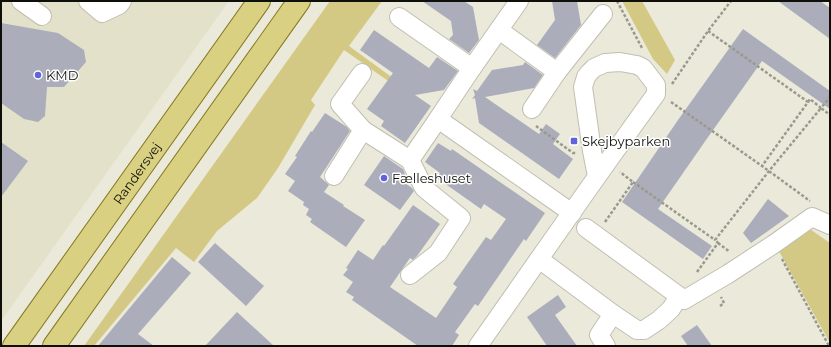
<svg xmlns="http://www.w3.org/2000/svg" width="831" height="347" font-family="Montserrat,sans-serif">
<rect width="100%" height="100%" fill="#ebe9da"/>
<!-- built -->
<path fill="#e4e1ca" d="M1,1H229L1,321Z"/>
<!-- green -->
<g fill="#d4c984">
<path d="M330,1H382L349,46L408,89L411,97L344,50L311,100L315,105L278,168L257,198L217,231L194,262L176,248L94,346H84Z"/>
<path d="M622,1H642L675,60L667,74L653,59Z"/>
<path d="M804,225L830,243V343L775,244Z"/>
</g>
<!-- building -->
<g fill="#abadbb">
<path d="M422,1H464L473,7L479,40L469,53L449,39L453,35L451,21Z"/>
<path d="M552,1H577L581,25L555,58L537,45L555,20Z"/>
<path d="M778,1H820L830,8V39Z"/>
<path d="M1,23L58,33L84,50L86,62L64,87H47L45,116L38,122L24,119L1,103Z"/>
<path d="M743,29L830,91V109L762,61L706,140L658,209L712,246L703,259L622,202L678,120Z"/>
<path d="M374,30L429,68L437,57L458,71L444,90L415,95L431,106L405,143L381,126L384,121L367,109L393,73L360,50Z"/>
<path d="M525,62L543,75L534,88L485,97L539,134L546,124L560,134L553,144L573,159L559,179L479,123L475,98L472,99L475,95L473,89L477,91L492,70L523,65Z"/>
<path d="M325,113L347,127L350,131L320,177L329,185L324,192L344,205L343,206L365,220L346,247L310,222L312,219L306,215L309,209L303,205L304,202L288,191L295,181L285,174L297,157L295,156L311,131L312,132Z"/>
<path d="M1,142L28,161L1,197Z"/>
<path d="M438,143L451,151L452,149L545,213L526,241L524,239L478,306L475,304L455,332L459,335L452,346H418L352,300L354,297L346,292L353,282L343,275L348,269L346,268L358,250L373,260L383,245L384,246L413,205L440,224L417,256L413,260L410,258L390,287L436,318L457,287L453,284L486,237L491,240L506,219L484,204L481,209L437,178L440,173L425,162Z"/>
<path d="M384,156L403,169L405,174L401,180L412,188L414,191L400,210L364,185Z"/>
<path d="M768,199L789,216L751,243L743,233Z"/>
<path d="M215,243L264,286L246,306L198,262Z"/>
<path d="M172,257L191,273L138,334L154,346H98Z"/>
<path d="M558,295L566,307L555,315L577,346H547L527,317Z"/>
<path d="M237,312L274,346H205Z"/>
<path d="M697,325L712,346H688L681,336Z"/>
</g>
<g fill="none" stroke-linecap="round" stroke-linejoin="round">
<defs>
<g id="minor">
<path d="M21,1L42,16"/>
<path d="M88,1L102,13L119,5L122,1"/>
<path d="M519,1L472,68L438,119L572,213"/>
<path d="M399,17L472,68"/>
<path d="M499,30L557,72"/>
<path d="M362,73L340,104L363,130"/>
<path d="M532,109L557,72L603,14"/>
<path d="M410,160L424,188L461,218L438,253L410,275"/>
<path d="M334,176L363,130L410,160L438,119"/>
<path d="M539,259L613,314L637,330H644L659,320L671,309L679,296L586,228"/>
<path d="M679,296L684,300L728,274L774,244L812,217L830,225"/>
<path d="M478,346C537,262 596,177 656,94V85L643,68L637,65L620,62L605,63L594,68L589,73L586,77L583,87L592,151L597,176"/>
<path d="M606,346L599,335L613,314"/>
</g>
<g id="major">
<path id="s1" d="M14,346L259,1"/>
<path d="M54,346L299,1"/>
</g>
</defs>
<!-- minor casing -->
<use href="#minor" stroke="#c1bfb1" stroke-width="20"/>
<!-- major casing -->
<use href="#major" stroke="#837822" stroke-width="24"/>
<!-- path -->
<g stroke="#9a998e" stroke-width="2.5" stroke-dasharray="3 2" stroke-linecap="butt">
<path d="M617,1L642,48"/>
<path d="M708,31L808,102L762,166"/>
<path d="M672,84L708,31L731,1"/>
<path d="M671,102L762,166L810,201"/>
<path d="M808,102L810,99L821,108L830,97"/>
<path d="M536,126L573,153H576"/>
<path d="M633,182L715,240"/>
<path d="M605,222L633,182L620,172"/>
<path d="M718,243L730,252"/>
<path d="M782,259L829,346"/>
<path d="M697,272L718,243L715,240L769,171L821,108L830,115"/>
<path d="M720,306L724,303L721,297"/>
</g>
<!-- minor -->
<use href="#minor" stroke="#fff" stroke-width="18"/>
<!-- major -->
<use href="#major" stroke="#dad082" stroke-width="22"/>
</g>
<!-- markers -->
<g fill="#6263dc" stroke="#fff" stroke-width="1.5">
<circle cx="38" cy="75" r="4"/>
<rect x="570" y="137" width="8" height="8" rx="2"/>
<circle cx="384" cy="178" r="4"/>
</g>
<g text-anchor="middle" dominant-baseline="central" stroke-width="3" stroke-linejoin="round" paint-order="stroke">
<!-- poi labels -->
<g font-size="13" fill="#0f0f0a" stroke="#fff" text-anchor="start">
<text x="46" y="75">KMD</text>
<text x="582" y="141">Skejbyparken</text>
<text x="392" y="178">Fælleshuset</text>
</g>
<!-- street labels -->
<g font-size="13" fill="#0f0f0a" stroke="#fff">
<text stroke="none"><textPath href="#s1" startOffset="212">Randersvej</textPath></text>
</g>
</g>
<!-- border -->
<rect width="831" height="347" fill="none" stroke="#0f0f0a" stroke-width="4"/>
</svg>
